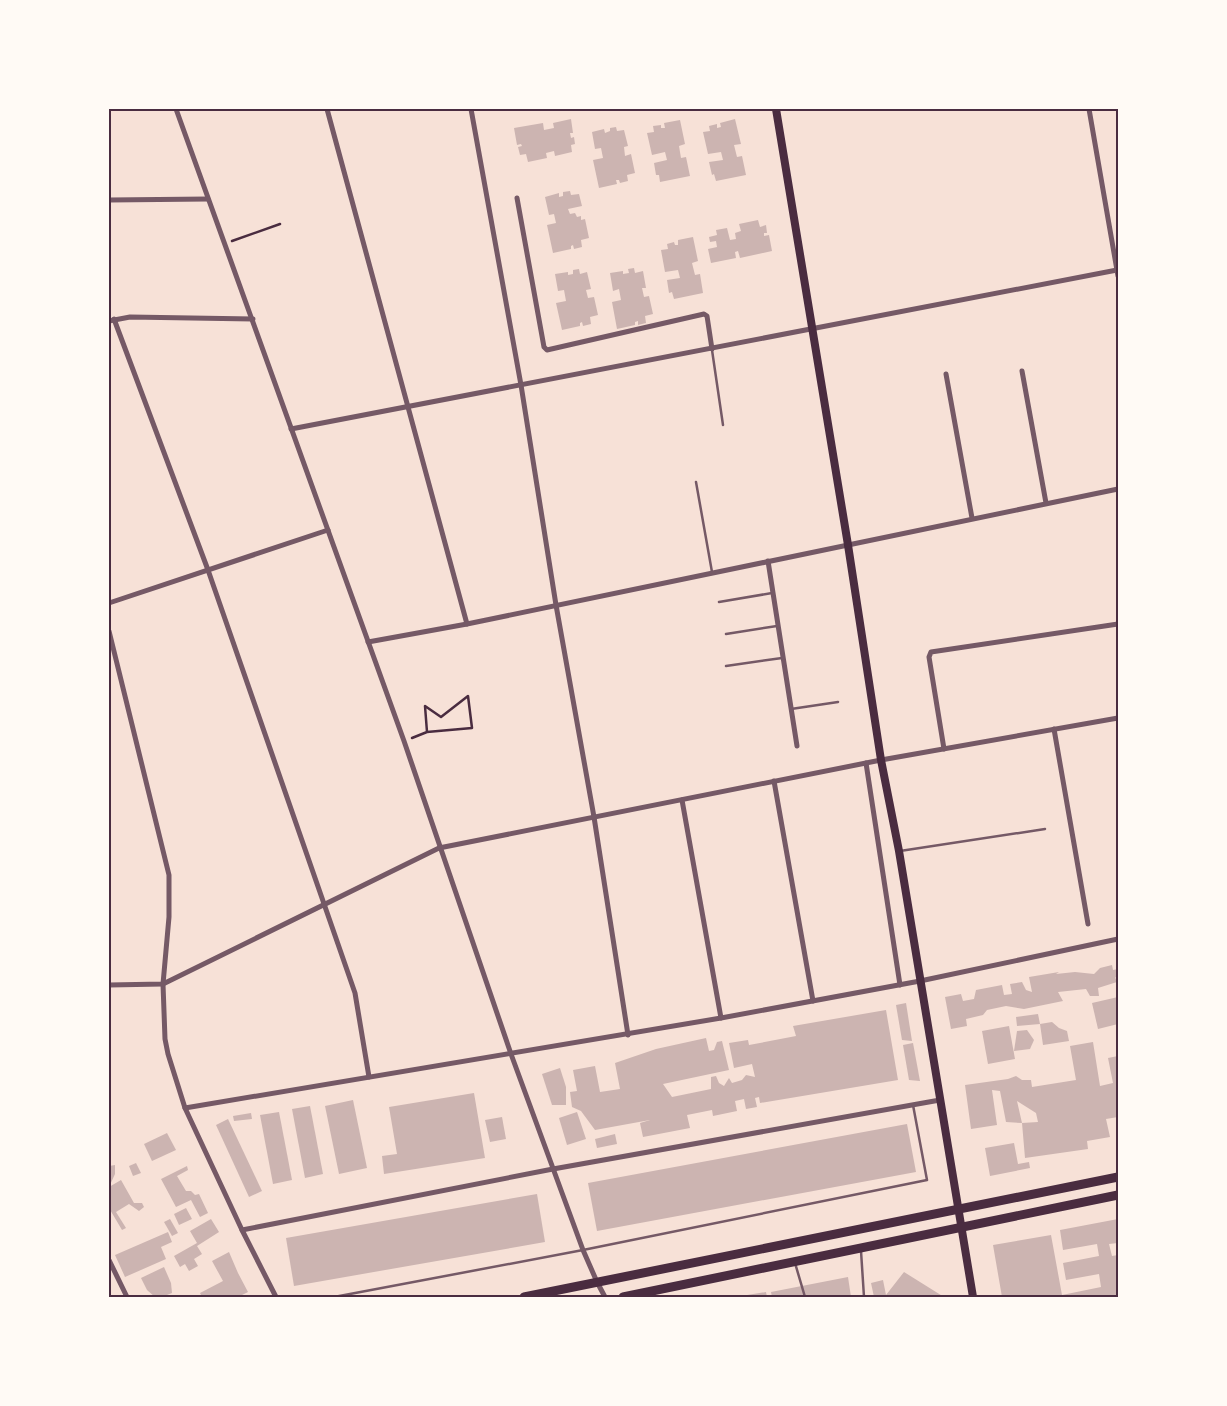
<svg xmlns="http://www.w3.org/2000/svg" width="1227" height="1406" font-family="Rubik,sans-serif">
<rect width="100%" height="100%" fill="#f7e1d7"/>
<!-- building -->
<g fill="#ccb4b1">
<path d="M571,119L573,133H570L571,138L574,137L575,144L571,145L572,152L555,156L554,151L546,153L547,158L528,162L526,154L520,155L518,147L522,146L521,144L517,145L514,128L543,123L544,130L554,128L553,123Z"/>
<path d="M735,119L741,144L734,145L737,157L742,156L746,175L716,181L714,174L712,175L709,162L723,160L721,152L708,154L703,132L710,131L709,126L717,124V128L721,127L720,123Z"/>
<path d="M680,120L685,144L679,146L681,158L686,157L690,176L660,182L659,175H656L654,163L667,160L665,152L652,155L647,133L654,132L653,126L661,125V128H665L664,123Z"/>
<path d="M616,127L617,131L624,130L628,146L624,147L625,156L631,154L635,173L627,175L628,181L620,183L619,180H616L617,184L599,188L593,160L603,158L601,148L595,149L592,132L604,129L605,133L610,131V128Z"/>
<path d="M570,191L571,195L579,194L582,206L568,209L570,214L575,213L577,217L581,216V220L585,219L589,238L581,240L582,247L574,249L573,245L571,246V249L553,253L547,225L556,223L554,214L549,215L545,197L559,193V197L563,196V192Z"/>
<path d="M758,220L760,227L766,225L767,233H764V236L769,235L772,251L740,258L738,251L735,252L736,258L711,263L708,249L717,247L716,241L710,242L709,237L717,235L716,230L727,228L730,240L736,239L735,233L741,231L739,224Z"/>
<path d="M693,237L698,261L692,263L695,275L700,274L703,293L674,299L672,292L669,293L667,280L680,278L678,270L665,272L661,250L668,249L667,244L674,242L675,245H678V240Z"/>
<path d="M634,268L635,273L643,271L646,288H642L644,297L649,296L653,314L645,316L646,323L638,325V321L635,322V325L617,329L612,302L621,300L619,289L613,291L610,273L623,271V274L629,273L628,269Z"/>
<path d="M579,269L580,274L587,272L591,289L586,290L588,298L594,297L598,315L590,317L591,324L583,326L582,322L580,323V326L562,330L556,303L566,301L564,290L558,291L555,274L568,272V275L573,274V270Z"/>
<path d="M1112,965L1113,970L1118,969V979L1115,977L1117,982L1098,988L1099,996H1090L1086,989L1058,992L1063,1001L1024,1009L1006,1006L987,1010L983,1015L966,1019L967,1026L951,1029L945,997L961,994L963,1001L974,999L976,990L1002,985L1004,995L1012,994L1010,984L1022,982L1026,990L1032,992L1029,977L1059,972L1056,974L1075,972L1094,974L1100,968Z"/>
<path d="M1118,997V1024L1098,1029L1092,1003Z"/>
<path d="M906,1003L912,1041L902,1040L896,1005Z"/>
<path d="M886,1010L898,1080L760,1103L759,1097L755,1098L757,1107L746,1109L744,1099L735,1101L737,1111L713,1116L712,1110L687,1115L690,1128L643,1137L640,1123L650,1120L595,1130L581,1111L572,1107L570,1092L577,1091L573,1070L595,1066L600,1092L620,1089L615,1063L656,1049L706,1038L709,1051L714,1050L717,1042L722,1041L729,1070L663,1084L672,1097L711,1089V1077L716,1076L719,1083L724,1086L729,1078L732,1083L742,1080L746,1075L755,1077L752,1064L734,1068L729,1043L748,1040L749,1045L796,1036L793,1026Z"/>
<path d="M1038,1014L1040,1024L1052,1022L1059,1028L1067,1031L1069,1041L1043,1045L1040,1024L1017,1026L1016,1017Z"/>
<path d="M1009,1026L1015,1059L988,1064L982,1031Z"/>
<path d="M1027,1030L1034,1040L1030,1049L1014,1051L1017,1031Z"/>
<path d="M1093,1042L1100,1086L1113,1083L1108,1058L1118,1056V1117L1106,1119L1110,1137L1087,1141L1088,1149L1025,1158L1022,1123L1038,1122L1036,1113L1017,1101L1022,1123L1006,1122L1000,1091L992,1090L997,1125L971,1129L965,1085L1008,1079L1016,1076L1022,1080H1031L1032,1087L1076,1080L1070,1046Z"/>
<path d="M913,1043L920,1081L909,1080L903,1045Z"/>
<path d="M560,1068L566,1087V1105H552L542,1074Z"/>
<path d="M474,1093L485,1158L384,1174L382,1156L397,1154L389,1107Z"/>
<path d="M353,1100L367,1168L339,1174L325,1106Z"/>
<path d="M310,1106L323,1174L305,1178L292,1109Z"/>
<path d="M279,1112L292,1180L273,1184L260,1115Z"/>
<path d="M577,1112L586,1139L567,1145L559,1118Z"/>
<path d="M251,1113L252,1119L234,1121L233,1116Z"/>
<path d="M502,1117L506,1139L490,1142L485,1120Z"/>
<path d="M228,1119L262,1191L249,1197L216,1125Z"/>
<path d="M907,1124L916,1172L597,1231L588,1183Z"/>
<path d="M167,1133L176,1150L152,1161L144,1144Z"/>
<path d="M615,1134L617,1144L597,1148L595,1139Z"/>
<path d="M1014,1143L1018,1164L1029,1162L1030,1168L990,1176L985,1148Z"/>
<path d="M136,1163L141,1173L133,1176L129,1166Z"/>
<path d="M115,1165V1174L109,1187L121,1180L134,1203H142L144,1207L139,1211L129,1204L116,1212L126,1228L122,1230L109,1208V1166Z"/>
<path d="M187,1166L188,1170L177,1176L186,1191H191L195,1195L199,1194L208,1213L200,1217L191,1200L176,1207L161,1179Z"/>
<path d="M537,1194L545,1242L294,1286L286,1238Z"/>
<path d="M186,1208L192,1219L179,1225L174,1214Z"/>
<path d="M170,1219L178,1233L172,1236L164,1222Z"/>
<path d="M211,1219L219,1232L197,1246L202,1254L194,1259L198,1266L189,1271L185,1264L180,1267L174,1256L197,1243L190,1231Z"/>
<path d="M1118,1219V1243L1109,1244L1112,1256L1118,1255V1297H1002L993,1245L1051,1235L1062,1295L1101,1287L1099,1274L1066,1280L1063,1263L1099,1256L1097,1244L1063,1250L1060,1230Z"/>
<path d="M168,1232L172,1242L161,1247L166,1259L125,1277L115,1255Z"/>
<path d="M229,1252L238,1273L248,1292L238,1297H202L200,1293L223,1281L212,1261Z"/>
<path d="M164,1267L171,1283L172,1293L162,1297H155L147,1290L141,1278Z"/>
<path d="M904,1272L944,1297H874L871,1283L883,1280L886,1295Z"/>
<path d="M848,1277L851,1297H772L771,1292Z"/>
<path d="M766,1292L767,1297H741V1296Z"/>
</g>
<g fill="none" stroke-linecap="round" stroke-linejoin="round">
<!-- path -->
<g stroke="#4a2c40" stroke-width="2.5">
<path d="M232,241L280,224"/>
<path d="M412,738L427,732L425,706L441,717L468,696L472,728L427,732"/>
</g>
<!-- service -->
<g stroke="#755966" stroke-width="2.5">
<path d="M712,350L723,425"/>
<path d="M696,482L712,572"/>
<path d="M719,602L772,593"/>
<path d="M726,634L777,626"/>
<path d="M726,666L782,658"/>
<path d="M791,709L838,702"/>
<path d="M900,851L1045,829"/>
<path d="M861,1251L864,1297"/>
<path d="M795,1263L805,1297"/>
<path d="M334,1297L583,1250L927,1180L913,1105"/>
</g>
<!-- minor -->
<g stroke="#755966" stroke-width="5">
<path d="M176,109L404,741L511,1054L583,1250L597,1282L605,1297"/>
<path d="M327,109L467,624"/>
<path d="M471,109L521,385L556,605L594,817L628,1035"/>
<path d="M1089,109L1118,276"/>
<path d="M517,198L544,347L547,350L704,314L707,316L712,349"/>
<path d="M109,200L208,199"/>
<path d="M114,319L208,570L355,993L369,1077"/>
<path d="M109,321L130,317L253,319"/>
<path d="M1022,371L1046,503"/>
<path d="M946,374L972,518"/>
<path d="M291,429L1117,270"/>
<path d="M768,561L797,746"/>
<path d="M109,603L328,530"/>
<path d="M109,631L169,875V917L163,984L165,1039L168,1054L185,1108L242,1230L276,1297"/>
<path d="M368,642L467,624L1118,489"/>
<path d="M1054,729L1088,924"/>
<path d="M944,749L929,657L931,652L1118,624"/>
<path d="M866,763L900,985"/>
<path d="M774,781L813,1001"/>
<path d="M682,800L721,1018"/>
<path d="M109,985L163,984L439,848L881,760L1118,718"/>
<path d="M185,1108L721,1018L920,981L1118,939"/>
<path d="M242,1230L553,1169L940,1100"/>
<path d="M109,1260L127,1297"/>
</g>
<!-- secondary -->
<path stroke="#4a2c40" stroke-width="8" d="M776,109L848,545L881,760L899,851L973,1297"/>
<!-- primary -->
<g stroke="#4a2c40" stroke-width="9">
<path d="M524,1297L1118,1177"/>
<path d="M623,1297L1118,1195"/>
</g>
</g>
<!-- border -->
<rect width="1227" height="1406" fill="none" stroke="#fffaf5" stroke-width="220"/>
<rect x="110" y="110" width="1007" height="1186" fill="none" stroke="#4a2c40" stroke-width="2"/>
</svg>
